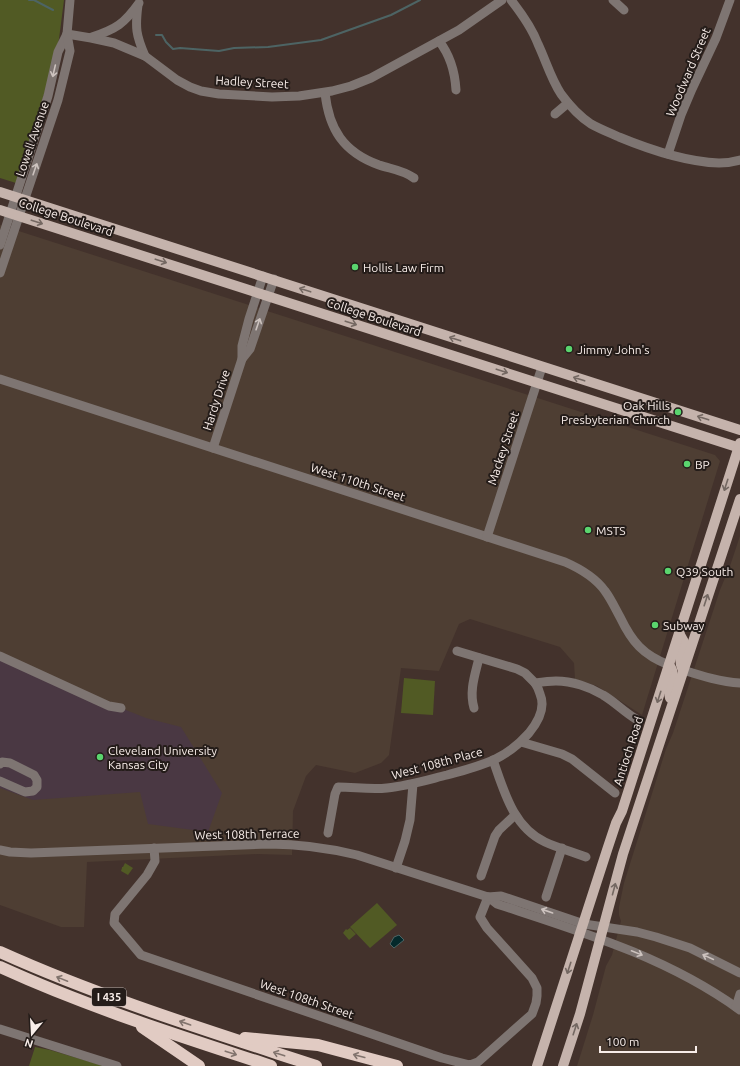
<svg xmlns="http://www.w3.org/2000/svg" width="740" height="1066" font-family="Ubuntu,sans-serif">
<rect width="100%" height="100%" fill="#43322c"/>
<!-- commercial -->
<g fill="#4e3e33">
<path d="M0,225L715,455L720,461L642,715L597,686L575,679L574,663L560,647L470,619L459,624L439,671L401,668L389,755L381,763L355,773L316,765L306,776L293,811L292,855L258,854L87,862L84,927H61L0,905Z"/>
<path d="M740,536V1066H577L593,1015L606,966L612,955L621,921L619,915V907L624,883L666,749L673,733L720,590L730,566Z"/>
</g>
<!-- education -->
<path fill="#4a3843" d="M0,660L146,718L181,727L222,793L208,832L148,824L140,792L33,800L0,788Z"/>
<!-- green -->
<g fill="#515a24">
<path d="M0,0H64L59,39L53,66L16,183L0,178Z"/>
<path d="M404,678L435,681L433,715L401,713Z"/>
<path d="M125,863L133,868L128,875L121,871L122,868V867H123Z"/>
<path d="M377,903L397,925L370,948L350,927Z"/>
<path d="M350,928L356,934L349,940L343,933L346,929L347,930Z"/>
<path d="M35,1047L50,1050L104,1066H29Z"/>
</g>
<!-- water -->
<path fill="#04292b" stroke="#4d6464" d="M399,935L404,940L394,948L390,944L394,937Z"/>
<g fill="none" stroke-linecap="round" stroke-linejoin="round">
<!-- stream -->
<g stroke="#4d6464" stroke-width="2">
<path d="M29,0H34L53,10"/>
<path d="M156,35H162L166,42L173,49L180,48L219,51L234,48L268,47L321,40L391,15L420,0"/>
</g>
<!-- minor -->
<g stroke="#7e7572" stroke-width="9">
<path d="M511,0C522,14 532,28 538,44C546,61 551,79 561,94C569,105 579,116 591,124C600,129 610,133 619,137C648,149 688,162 719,163C726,163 733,162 740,160"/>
<path d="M613,0L624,10"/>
<path d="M138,5C135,28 136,35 145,56"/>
<path d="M67,34L91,38L114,43L145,56L177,80L190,87L201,91L219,94L272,97L299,96L332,91L351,86L371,78L459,30L502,0"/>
<path d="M92,37C116,29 124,24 139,3"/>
<path d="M439,41C450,55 455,73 456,90"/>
<path d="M325,93C329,129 343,152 379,165C391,169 403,170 414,178"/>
<path d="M555,114L568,103"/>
<path d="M668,154L681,115L692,89L716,38L730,0"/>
<path d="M0,245L48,96L58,52L67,34"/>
<path d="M0,273L58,100L70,51L67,34L70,0"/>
<path d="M242,359L250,349L274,279"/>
<path d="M0,379L565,562C581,569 595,577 605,591C611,599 615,608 620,617C632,642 643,655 669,665"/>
<path d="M213,448L242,359V346L249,319L263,276"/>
<path d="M487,537L542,367"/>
<path d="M457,651L517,669L525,673L535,683C542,682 549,681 556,681C572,681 590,687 603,695C615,702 624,712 636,719"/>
<path d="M0,656L109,706L121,708"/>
<path d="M683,670C702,676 721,682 740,683"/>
<path d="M474,708C469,691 475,675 479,658"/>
<path d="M521,742L562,754L572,759L615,793"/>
<path d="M493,760C504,791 513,827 545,842C558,848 573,852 586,857"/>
<path d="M0,764L2,762L10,763L34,775L37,780V787L33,791L25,792L0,781"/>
<path d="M328,833L335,794L338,787C354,787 371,790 387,788C407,786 427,780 447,775C482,765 504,761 529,733C538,722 546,708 540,694C539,690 537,686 535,683"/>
<path d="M154,848L155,861L147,875L115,914L114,923L141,955L442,1058L470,1065L478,1062L532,1014L536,1003L537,996V988L532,978L487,928L480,917L488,897"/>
<path d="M0,850L10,852L31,853L269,844C299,844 328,848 357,855L488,897L497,904C582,932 667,957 740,1010"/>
<path d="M396,868L405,841L410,820L413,784"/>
<path d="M481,876L495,836L499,830L515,815"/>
<path d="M488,897L501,896L584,924L637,932L656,937L690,948L740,973"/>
<path d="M546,897L562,848"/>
<path d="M736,1007L740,994"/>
<path d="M0,1029L117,1066"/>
</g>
<!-- major -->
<g stroke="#c5b3ac" stroke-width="10">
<path d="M0,192L740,430"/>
<path d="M0,210L740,448"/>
<path d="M679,633L684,642C681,651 678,661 683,670"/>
<path d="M669,665C679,677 666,686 670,698"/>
<path d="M537,1066L607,850L616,823L622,811L740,443"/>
<path d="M563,1066L580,1014L623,854L740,499"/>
</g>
<!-- highway -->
<g stroke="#e1cbc3" stroke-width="12">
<path d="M0,952C102,998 209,1031 316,1066"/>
<path d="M0,967C87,1007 180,1036 271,1066"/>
<path d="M142,1027L199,1066"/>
<path d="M245,1038L318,1045L397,1066"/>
</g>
</g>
<!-- one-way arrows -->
<defs><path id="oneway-shaft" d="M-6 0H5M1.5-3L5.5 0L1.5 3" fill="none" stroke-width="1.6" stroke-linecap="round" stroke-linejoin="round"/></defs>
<g stroke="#cdc3bf">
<use href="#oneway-shaft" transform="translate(54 71) rotate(103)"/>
<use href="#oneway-shaft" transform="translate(35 169) rotate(-71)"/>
<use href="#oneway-shaft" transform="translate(258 324) rotate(-71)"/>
<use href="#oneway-shaft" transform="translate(547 911) rotate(-161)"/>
<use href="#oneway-shaft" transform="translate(637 953) rotate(22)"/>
<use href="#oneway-shaft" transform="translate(708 957) rotate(-155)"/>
</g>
<g stroke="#746862">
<use href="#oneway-shaft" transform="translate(37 222) rotate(18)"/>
<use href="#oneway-shaft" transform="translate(161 261) rotate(18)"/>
<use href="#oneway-shaft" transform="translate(305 290) rotate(-162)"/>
<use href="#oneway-shaft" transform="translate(351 323) rotate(18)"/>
<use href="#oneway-shaft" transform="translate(455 339) rotate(-162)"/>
<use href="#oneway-shaft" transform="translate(502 371) rotate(18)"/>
<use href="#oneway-shaft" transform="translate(579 379) rotate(-162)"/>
<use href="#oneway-shaft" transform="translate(703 418) rotate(-162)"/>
<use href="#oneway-shaft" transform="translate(726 485) rotate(108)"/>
<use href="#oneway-shaft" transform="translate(706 600) rotate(-72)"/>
<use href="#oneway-shaft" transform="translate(659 697) rotate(108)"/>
<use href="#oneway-shaft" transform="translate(614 889) rotate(-75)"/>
<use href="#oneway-shaft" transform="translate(569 968) rotate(108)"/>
<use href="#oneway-shaft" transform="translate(575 1029) rotate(-72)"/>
</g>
<g stroke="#82746e">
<use href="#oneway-shaft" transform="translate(62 979) rotate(-158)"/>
<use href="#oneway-shaft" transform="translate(185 1023) rotate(-161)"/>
<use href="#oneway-shaft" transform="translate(231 1053) rotate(18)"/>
<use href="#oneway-shaft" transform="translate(279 1054) rotate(-162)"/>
<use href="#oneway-shaft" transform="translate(359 1056) rotate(-165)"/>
</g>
<!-- markers -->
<g fill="#5ad56e" stroke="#241c19" stroke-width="1.5">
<circle cx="355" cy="267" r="4"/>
<circle cx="569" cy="349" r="4"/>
<circle cx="678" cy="412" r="4"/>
<circle cx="687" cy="464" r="4"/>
<circle cx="588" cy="530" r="4"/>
<circle cx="668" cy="571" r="4"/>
<circle cx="655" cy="625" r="4"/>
<circle cx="100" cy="757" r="4"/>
</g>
<g text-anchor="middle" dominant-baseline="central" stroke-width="4" stroke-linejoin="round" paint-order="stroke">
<!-- shield labels -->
<rect fill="#241c19" stroke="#b8aeab" stroke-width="1" x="92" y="988" width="34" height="18" rx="3"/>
<g font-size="11" font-weight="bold" fill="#f8ede9">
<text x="109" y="997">I 435</text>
</g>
<!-- street labels -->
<g font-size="12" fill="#f8ede9" stroke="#241c19">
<text transform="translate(688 72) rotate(-67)">Woodward Street</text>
<text transform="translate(252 82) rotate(3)">Hadley Street</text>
<text transform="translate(32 139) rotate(-71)">Lowell Avenue</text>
<text transform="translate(66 217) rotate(18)">College Boulevard</text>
<text transform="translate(374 317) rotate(18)">College Boulevard</text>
<text transform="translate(216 400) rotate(-72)">Hardy Drive</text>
<text transform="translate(503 448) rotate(-72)">Mackey Street</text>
<text transform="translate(358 482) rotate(18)">West 110th Street</text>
<text transform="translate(628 751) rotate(-72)">Antioch Road</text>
<text transform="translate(437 763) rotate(-15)">West 108th Place</text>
<text transform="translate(247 834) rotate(-1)">West 108th Terrace</text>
<text transform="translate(307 999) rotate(19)">West 108th Street</text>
</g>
<!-- poi labels -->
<g font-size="12" fill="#f8ede9" stroke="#241c19" text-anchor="start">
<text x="363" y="267">Hollis Law Firm</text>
<text x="577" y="349">Jimmy John's</text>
<text x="670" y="405" text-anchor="end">Oak Hills<tspan x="670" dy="14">Presbyterian Church</tspan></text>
<text x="695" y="464">BP</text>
<text x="596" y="530">MSTS</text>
<text x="676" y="571">Q39 South</text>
<text x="663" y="625">Subway</text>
<text x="108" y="750">Cleveland University<tspan x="108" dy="14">Kansas City</tspan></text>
</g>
</g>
<!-- north arrow -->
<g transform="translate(32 1034) rotate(198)" stroke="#241c19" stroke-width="3" paint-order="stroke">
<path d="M0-3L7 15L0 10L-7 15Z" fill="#f8ede9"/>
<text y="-6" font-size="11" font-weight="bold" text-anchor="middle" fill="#f8ede9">N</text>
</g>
<!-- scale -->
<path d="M600 1046v6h96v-6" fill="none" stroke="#f8ede9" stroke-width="2"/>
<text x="606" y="1046" font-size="12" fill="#f8ede9" stroke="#241c19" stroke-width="3" paint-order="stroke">100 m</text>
</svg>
